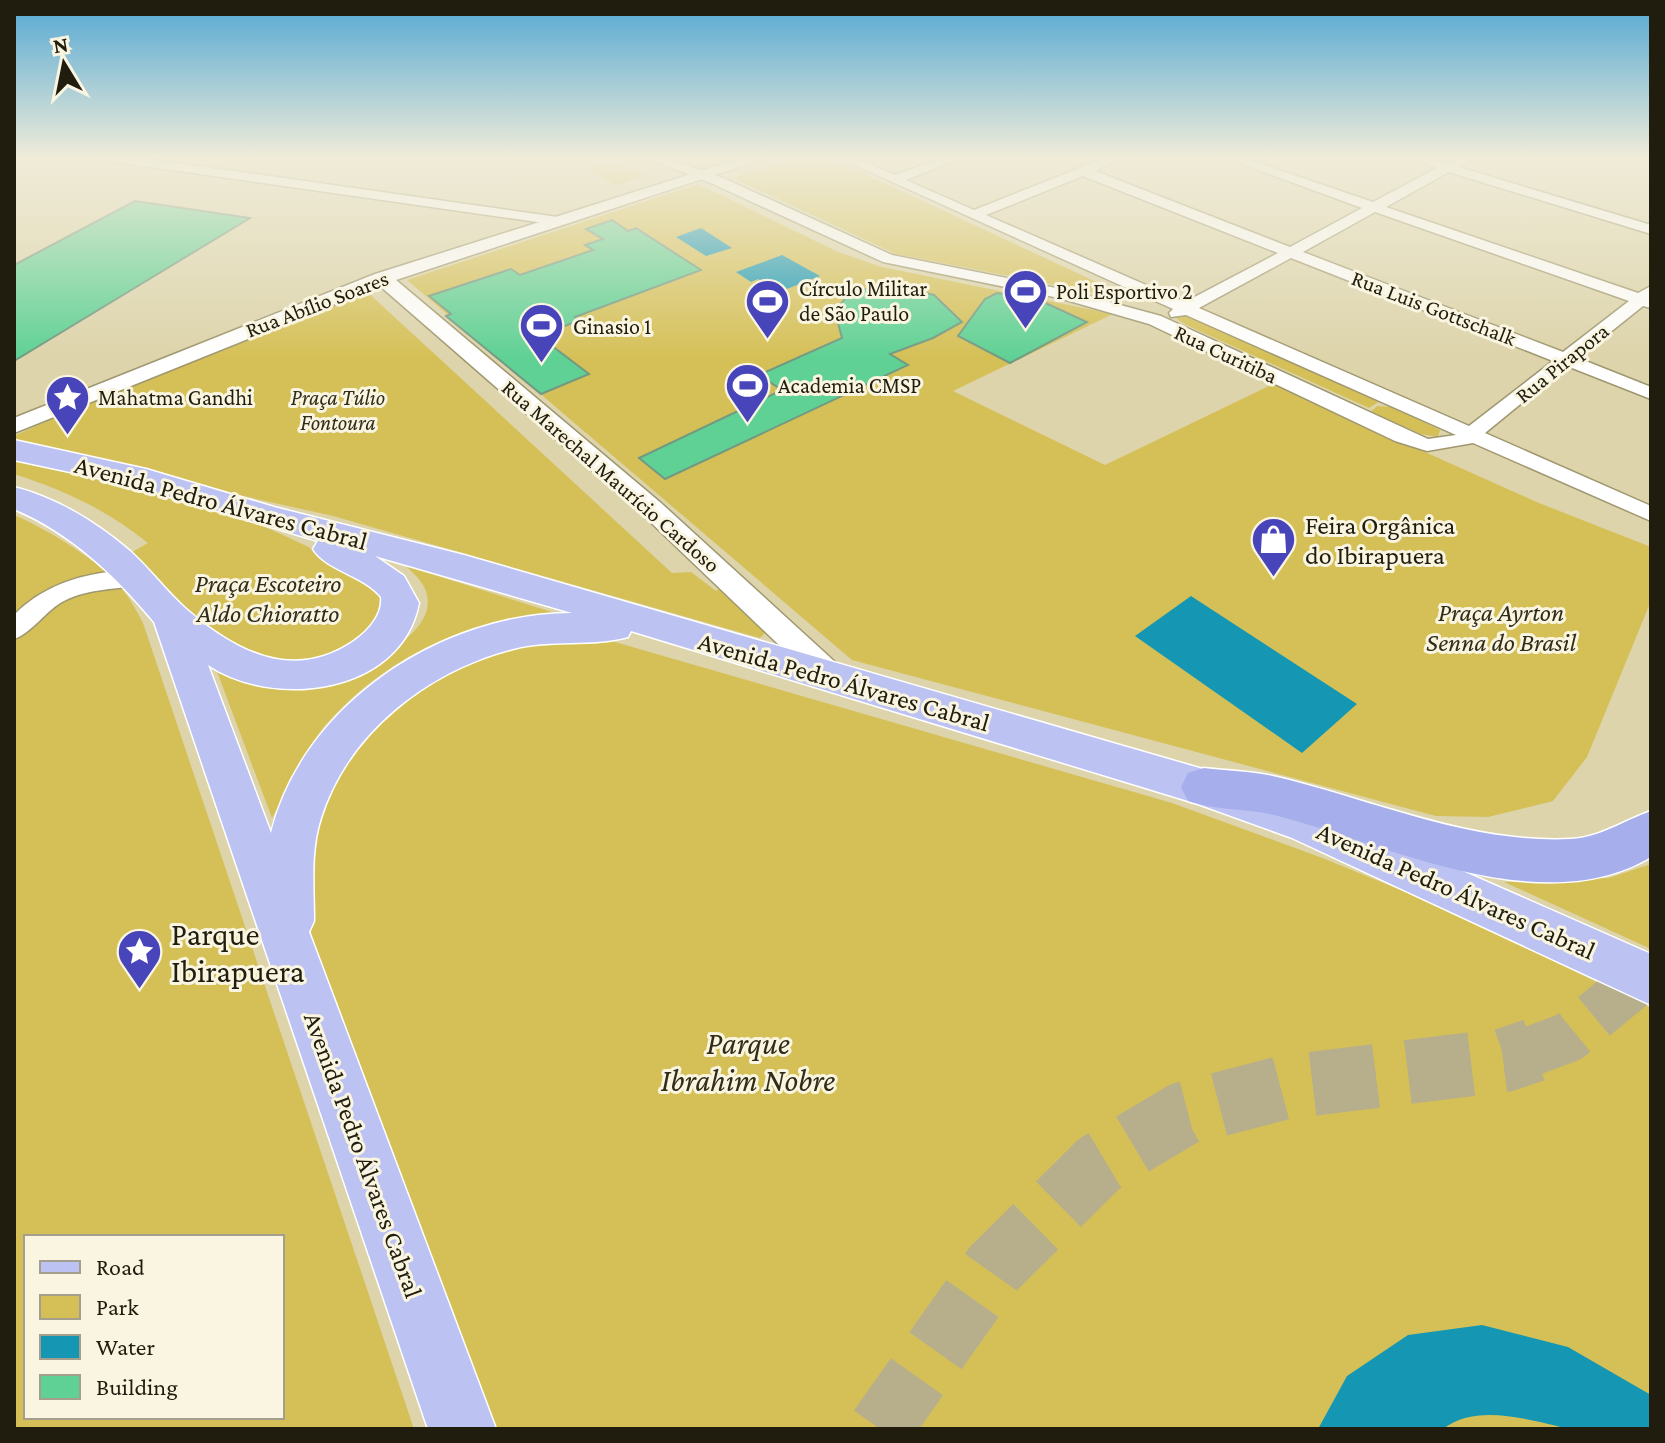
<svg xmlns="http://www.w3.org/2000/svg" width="1665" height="1443" font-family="'Crimson Pro',serif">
<rect width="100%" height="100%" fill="#ddd4ab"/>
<!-- green -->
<g fill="#d5c057" fill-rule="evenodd">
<path d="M798,156L821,157L863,173L1137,301L896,254L733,178Z"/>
<path d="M614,161L644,176L617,185L587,170Z"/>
<path d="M698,184L838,252L882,267L1113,314L953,391L1105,465L1273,384L1539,503L1651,547V601L1587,757L1553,801L1488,817L1436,816L852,660L407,280Z"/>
<path d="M363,288L672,573L691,572L716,591L722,587L768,630L760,638L333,516L14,445V436L47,421Z"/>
<path d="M1181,315H1191L1383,399L1369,408L1184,324L1176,318Z"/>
<path d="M1377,406L1393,407L1440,430L1438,437L1421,434L1371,412Z"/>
<path d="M14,458C143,486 283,514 388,598L372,638L307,669L237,653L125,556L148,543C107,510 64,490 14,474Z"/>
<path d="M14,515C47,529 102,562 123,590C131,600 137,612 143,623L414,1429H14ZM26,1237H282V1417H26Z"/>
<path d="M406,566L555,613C464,623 391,653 328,722C306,746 289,790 272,818L216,669C236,679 257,690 280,689C318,688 455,641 423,585C419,578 412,572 406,566Z"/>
<path d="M608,640L1172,803L1325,859L1425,900L1651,1008V1429H488L313,945L305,892L315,831L327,787L350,750L419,685L511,646Z"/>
<path d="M1651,864V949L1504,882L1609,878Z"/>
</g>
<!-- water -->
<g fill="#1597b3">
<path d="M701,228L732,248L706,256L676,237Z"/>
<path d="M782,255L820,276L779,292L758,279L751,282L736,272Z"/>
<path d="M1191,596L1357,704L1302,753L1135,636Z"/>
<path d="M1482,1325L1568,1347L1651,1395V1429C1626,1429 1594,1434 1570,1429C1533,1421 1477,1402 1443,1429H1318L1347,1376L1408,1335Z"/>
</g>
<!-- building -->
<g fill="#5fd195" stroke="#729982" stroke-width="2">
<path d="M135,201L250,218L14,361V265Z"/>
<path d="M612,220L628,231L636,228L701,270L575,317L580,320L539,336L589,374L541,394L446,316L451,314L429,296L511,269L520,275L593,250L585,245L603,239L586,229Z"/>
<path d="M896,286L934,295L962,322L933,338L890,354L908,365L665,479L639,458L782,390L759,375L842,338L835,312L846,297L866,289Z"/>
<path d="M997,293L1039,300L1087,322L1010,363L958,336L985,299Z"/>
</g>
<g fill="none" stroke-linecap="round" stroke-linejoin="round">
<!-- trunk-tunnel-far1 -->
<path stroke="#b7af8c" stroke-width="50" stroke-dasharray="50 25" stroke-linecap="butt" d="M1529,1052L1569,1037L1632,985L1651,963"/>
<!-- trunk-tunnel -->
<path stroke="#b7af8c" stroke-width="64" stroke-dasharray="64 32" stroke-linecap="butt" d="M880,1429L994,1268L1099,1164L1183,1114L1286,1087L1505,1060L1534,1050"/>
<defs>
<g id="minor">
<path d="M96,156H128L558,217L565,221L558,225L102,160Z"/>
<path d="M643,156H661L723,178L892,255L1061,289L1161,316L1428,439L1456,435L1186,315L1171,317L1169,313L1173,309L835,156H851L895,175L948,156H966L906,180L974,210L1110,156H1127L1095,171L1290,247L1362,208L1220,156H1238L1373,202L1437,168L1404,156H1423L1447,163L1461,156H1476L1459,167L1651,225V234L1449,172L1386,207L1638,293L1651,286V308L1643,306L1578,358L1651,387V399L1567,366L1485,433L1651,506V521L1473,443L1427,451L1395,441L1149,324L1059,298L883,262L713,184ZM1083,176L1278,253L1185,302L986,215ZM1375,212L1629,301L1563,352L1303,252ZM1291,258L1553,361L1469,426L1199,308Z"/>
<path d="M136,570L144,573L147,578L144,583C117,591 91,587 64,601C46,610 32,633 14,639V615C46,582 91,571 136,570Z"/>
</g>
<path id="tertiary" d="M748,156H772L396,280L661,503L846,672L850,680L846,688L835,692L824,688L643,515L380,286L14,433V418L375,274Z"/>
<path id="primary" d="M14,440L146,469L274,507L464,555L1220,774L1324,810L1651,954V1005L1292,838L1198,804L631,631L628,637C591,647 551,639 513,649C428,671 348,732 321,818C310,851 314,887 314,921L309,932L496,1429H428L154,622C115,575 71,533 14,509V487C57,498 96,522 130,551C150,569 165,590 185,608C234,651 293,683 354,641C368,631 383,615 381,597C363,575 327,571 313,549L318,541L126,484L14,460ZM375,556L572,613C442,613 303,704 271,833L208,665C274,709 401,695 419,603L404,576Z"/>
<path id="trunk" d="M1204,768C1228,771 1253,771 1277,777C1373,800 1470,844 1571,839C1601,837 1623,821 1651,811V857C1542,922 1389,845 1278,816C1248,808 1217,811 1188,801L1181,787L1188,773Z"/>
</defs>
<!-- minor casing -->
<use href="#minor" stroke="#9f976f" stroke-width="3"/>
<!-- tertiary casing -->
<use href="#tertiary" stroke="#9f976f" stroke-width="3"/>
<!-- primary casing -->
<use href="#primary" stroke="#fff" stroke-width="3"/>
<!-- trunk casing -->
<use href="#trunk" stroke="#fff" stroke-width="3"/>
<!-- minor -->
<use href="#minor" fill="#fff" fill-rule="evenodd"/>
<!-- tertiary -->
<use href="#tertiary" fill="#fff" fill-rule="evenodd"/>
<!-- primary -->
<use href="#primary" fill="#bcc2f1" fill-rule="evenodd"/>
<!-- trunk -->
<use href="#trunk" fill="#a6aeec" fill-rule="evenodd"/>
</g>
<!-- sky -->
<linearGradient id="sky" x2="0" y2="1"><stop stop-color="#53a8d3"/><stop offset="0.44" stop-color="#f0ecd9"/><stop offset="1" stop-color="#f0ecd9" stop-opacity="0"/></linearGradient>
<rect width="1665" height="358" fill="url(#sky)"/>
<!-- icons -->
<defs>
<symbol id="stadium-pin" viewBox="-11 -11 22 30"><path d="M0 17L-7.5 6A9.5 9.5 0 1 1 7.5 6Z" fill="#4845bb" stroke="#f9f5e0"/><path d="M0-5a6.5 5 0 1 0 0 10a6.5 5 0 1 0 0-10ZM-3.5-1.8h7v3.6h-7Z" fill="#fff"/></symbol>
<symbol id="sight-pin" viewBox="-11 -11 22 30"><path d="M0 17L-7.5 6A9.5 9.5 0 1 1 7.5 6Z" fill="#4845bb" stroke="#f9f5e0"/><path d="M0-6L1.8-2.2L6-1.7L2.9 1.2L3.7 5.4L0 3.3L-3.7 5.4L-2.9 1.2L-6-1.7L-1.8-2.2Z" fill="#fff"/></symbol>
<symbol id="shop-pin" viewBox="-11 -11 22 30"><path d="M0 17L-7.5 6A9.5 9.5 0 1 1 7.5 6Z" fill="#4845bb" stroke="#f9f5e0"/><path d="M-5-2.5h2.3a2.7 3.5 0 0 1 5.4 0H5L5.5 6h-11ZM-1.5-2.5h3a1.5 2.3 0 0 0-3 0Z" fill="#fff"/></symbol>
</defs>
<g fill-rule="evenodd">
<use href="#stadium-pin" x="1000" y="266" width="51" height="69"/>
<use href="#stadium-pin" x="742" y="276" width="51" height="69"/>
<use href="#stadium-pin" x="516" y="300" width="51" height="69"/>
<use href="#stadium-pin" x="722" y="360" width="51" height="69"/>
<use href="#sight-pin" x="42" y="372" width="51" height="69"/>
<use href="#shop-pin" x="1248" y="514" width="51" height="69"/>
<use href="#sight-pin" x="114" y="926" width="51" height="69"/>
</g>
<g text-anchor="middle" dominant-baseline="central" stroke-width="6" stroke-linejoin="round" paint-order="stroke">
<!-- far-poi labels -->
<g font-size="22" fill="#211d0e" stroke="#f9f5e0" text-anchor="start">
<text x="799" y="288">Círculo Militar<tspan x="799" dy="25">de São Paulo</tspan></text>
<text x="1056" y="291">Poli Esportivo 2</text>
<text x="573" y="326">Ginasio 1</text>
<text x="778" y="385">Academia CMSP</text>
<text x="98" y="397">Mahatma Gandhi</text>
</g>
<!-- far-street labels -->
<g font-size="22" fill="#211d0e" stroke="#f9f5e0">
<text transform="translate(317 304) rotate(-21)">Rua Abílio Soares</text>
<text transform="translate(1434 308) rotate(21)">Rua Luis Gottschalk</text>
<text transform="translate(1226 354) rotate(25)">Rua Curitiba</text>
<text transform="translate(1562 363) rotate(-39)">Rua Pirapora</text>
<text transform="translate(611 476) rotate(41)">Rua Marechal Maurício Cardoso</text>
</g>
<!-- far-park labels -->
<g font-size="22" font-style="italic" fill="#302c18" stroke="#f9f5e0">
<text x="338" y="397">Praça Túlio<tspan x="338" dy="25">Fontoura</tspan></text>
</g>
<!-- street labels -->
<g font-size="26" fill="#211d0e" stroke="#f9f5e0">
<text transform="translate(221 503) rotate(15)">Avenida Pedro Álvares Cabral</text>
<text transform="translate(844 682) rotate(16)">Avenida Pedro Álvares Cabral</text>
<text transform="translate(1456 891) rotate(24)">Avenida Pedro Álvares Cabral</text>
<text transform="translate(363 1155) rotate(70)">Avenida Pedro Álvares Cabral</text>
</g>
<!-- poi labels -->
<g font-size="26" fill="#211d0e" stroke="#f9f5e0" text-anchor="start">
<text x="1305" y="525">Feira Orgânica<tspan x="1305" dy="30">do Ibirapuera</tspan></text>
</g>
<!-- park labels -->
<g font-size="26" font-style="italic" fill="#302c18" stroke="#f9f5e0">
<text x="268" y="583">Praça Escoteiro<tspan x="268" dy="30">Aldo Chioratto</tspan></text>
<text x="1501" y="612">Praça Ayrton<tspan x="1501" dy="30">Senna do Brasil</tspan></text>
</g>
<!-- near-poi labels -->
<g font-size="32" fill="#211d0e" stroke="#f9f5e0" text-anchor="start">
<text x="171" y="934">Parque<tspan x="171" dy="37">Ibirapuera</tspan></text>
</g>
<!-- near-park labels -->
<g font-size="32" font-style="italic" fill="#302c18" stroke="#f9f5e0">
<text x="748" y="1043">Parque<tspan x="748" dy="37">Ibrahim Nobre</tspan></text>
</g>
</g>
<!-- border -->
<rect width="1665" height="1443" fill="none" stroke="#211d0e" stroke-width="32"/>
<!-- legend -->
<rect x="24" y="1235" width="260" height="184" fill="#f9f5e0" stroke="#a39f8c" stroke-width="2"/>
<rect x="40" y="1261" width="40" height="12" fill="#bcc2f1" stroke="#a39f8c" stroke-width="2"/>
<text x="96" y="1275" font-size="24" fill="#211d0e">Road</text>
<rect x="40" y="1295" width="40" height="24" fill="#d5c057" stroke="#a39f8c" stroke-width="2"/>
<text x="96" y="1315" font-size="24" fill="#211d0e">Park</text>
<rect x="40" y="1335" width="40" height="24" fill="#1597b3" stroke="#a39f8c" stroke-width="2"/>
<text x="96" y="1355" font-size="24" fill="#211d0e">Water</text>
<rect x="40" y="1375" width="40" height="24" fill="#5fd195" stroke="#a39f8c" stroke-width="2"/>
<text x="96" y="1395" font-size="24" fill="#211d0e">Building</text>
<!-- north arrow -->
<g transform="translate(64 64) rotate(350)" stroke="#f9f5e0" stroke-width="6" paint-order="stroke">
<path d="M0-6L14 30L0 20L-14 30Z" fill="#211d0e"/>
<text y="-12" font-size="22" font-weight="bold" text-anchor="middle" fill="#211d0e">N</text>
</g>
</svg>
